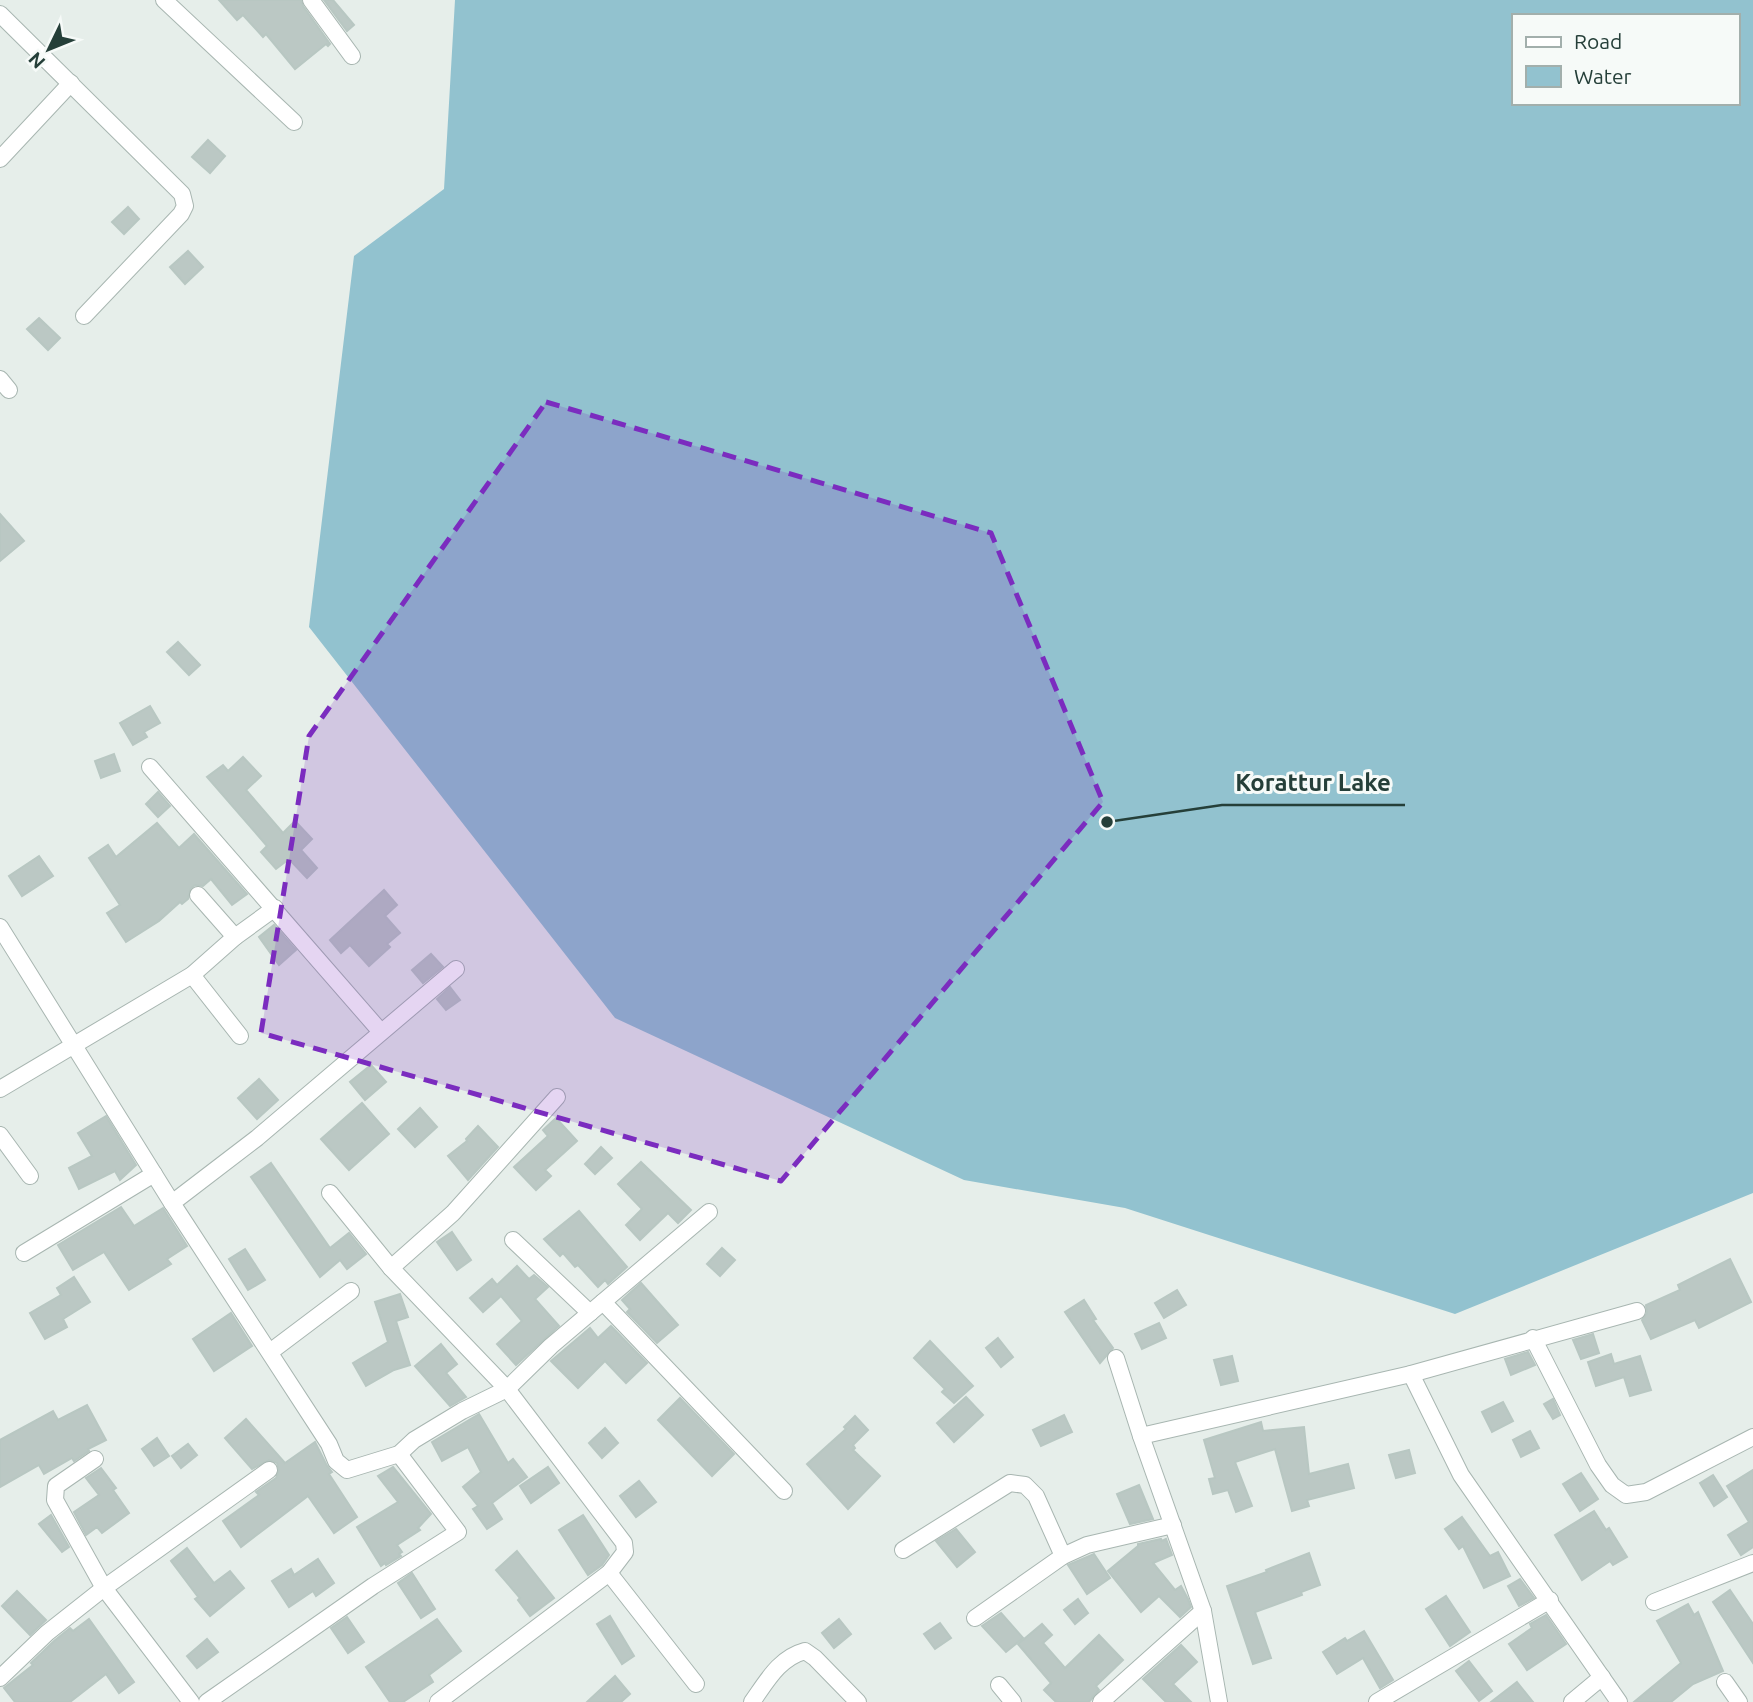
<svg xmlns="http://www.w3.org/2000/svg" width="1753" height="1702" font-family="Ubuntu,sans-serif">
<rect width="100%" height="100%" fill="#e6eeea"/>
<!-- water -->
<path fill="#92c2cf" fill-rule="evenodd" d="M455,0H1753V1193L1455,1314L1125,1208L964,1180L615,1018L309,627L354,256L444,189ZM1513,16H1737V103H1513Z"/>
<!-- building -->
<g fill="#bbc8c4" stroke="#b8c7c2" stroke-width="2">
<path d="M219,0H301L303,6L330,44L328,46L326,44L295,69L266,34L263,37L243,15L237,20Z"/>
<path d="M324,0H333L354,25L347,31Z"/>
<path d="M208,140L225,156L210,173L192,157Z"/>
<path d="M128,207L139,219L124,234L112,222Z"/>
<path d="M188,251L203,267L185,284L170,267Z"/>
<path d="M39,318L60,338L48,350L27,329Z"/>
<path d="M0,514L24,541L0,561Z"/>
<path d="M178,642L200,665L189,675L167,652Z"/>
<path d="M150,706L160,723L144,732L147,737L133,745L120,723Z"/>
<path d="M114,754L120,771L101,778L95,761Z"/>
<path d="M243,757L261,776L246,790L283,833L295,821L312,839L301,850L317,868L307,878L289,859L276,869L261,852L267,846L207,777L223,765L228,771Z"/>
<path d="M158,792L170,806L158,817L146,804Z"/>
<path d="M157,823L179,848L194,834L247,894L232,905L211,879L203,886L195,885L191,888L188,899L182,904L180,902L159,921L126,942L107,913L120,905L89,858L108,845L116,857Z"/>
<path d="M39,856L53,876L22,896L9,876Z"/>
<path d="M384,890L397,905L385,916L400,933L387,944L390,947L369,966L350,945L341,953L330,940Z"/>
<path d="M274,925L296,950L279,965L259,937Z"/>
<path d="M431,954L443,967L423,983L412,970Z"/>
<path d="M450,987L460,1000L446,1010L437,999Z"/>
<path d="M371,1065L386,1082L365,1100L350,1082Z"/>
<path d="M259,1079L278,1100L257,1119L238,1098Z"/>
<path d="M362,1103L389,1134L349,1170L321,1139Z"/>
<path d="M420,1108L437,1127L415,1147L398,1129Z"/>
<path d="M106,1116L136,1165L120,1180L115,1171L79,1189L69,1168L92,1156L78,1133Z"/>
<path d="M556,1118L577,1141L545,1170L551,1176L536,1190L514,1167L548,1136L543,1130Z"/>
<path d="M478,1126L498,1147L468,1180L448,1156L467,1141L466,1139Z"/>
<path d="M601,1147L612,1158L595,1174L585,1164Z"/>
<path d="M641,1162L691,1210L678,1223L668,1213L640,1240L626,1225L642,1209L618,1184Z"/>
<path d="M271,1163L330,1248L349,1233L366,1254L347,1269L340,1260L320,1277L251,1177Z"/>
<path d="M121,1207L134,1226L163,1208L187,1246L167,1259L171,1264L129,1290L104,1252L73,1270L58,1245Z"/>
<path d="M579,1211L627,1267L608,1284L605,1280L598,1287L578,1265L575,1267L563,1253L560,1256L544,1239Z"/>
<path d="M452,1232L471,1260L457,1270L437,1242Z"/>
<path d="M722,1248L735,1260L720,1276L707,1264Z"/>
<path d="M245,1249L265,1280L248,1290L229,1259Z"/>
<path d="M1730,1259L1751,1302L1699,1328L1695,1320L1651,1339L1642,1320L1647,1313L1646,1305L1680,1290L1678,1285Z"/>
<path d="M517,1266L529,1279L534,1275L548,1287L535,1299L559,1326L516,1365L497,1344L522,1321L501,1296L483,1312L470,1298L492,1279L497,1285Z"/>
<path d="M74,1277L90,1302L63,1319L67,1327L45,1339L30,1313L61,1295L57,1288Z"/>
<path d="M641,1283L678,1325L657,1343L627,1312L630,1309L622,1300Z"/>
<path d="M1177,1290L1186,1305L1164,1318L1155,1303Z"/>
<path d="M400,1294L408,1317L396,1321L410,1365L394,1370L366,1386L353,1363L388,1342L375,1302Z"/>
<path d="M1084,1300L1096,1319L1093,1320L1113,1348L1100,1363L1065,1312Z"/>
<path d="M231,1313L252,1346L214,1371L193,1339Z"/>
<path d="M1159,1323L1166,1338L1142,1349L1135,1334Z"/>
<path d="M611,1326L647,1363L626,1383L605,1361L578,1388L551,1361L590,1328L598,1338Z"/>
<path d="M1593,1334L1599,1353L1581,1359L1573,1340Z"/>
<path d="M998,1338L1013,1357L1001,1367L986,1348Z"/>
<path d="M930,1341L973,1386L954,1403L942,1392L945,1389L914,1358Z"/>
<path d="M441,1344L457,1364L446,1373L466,1397L450,1406L415,1366Z"/>
<path d="M1528,1352L1535,1365L1511,1375L1505,1359Z"/>
<path d="M1611,1354L1614,1364L1640,1356L1651,1390L1630,1396L1624,1377L1596,1386L1588,1362Z"/>
<path d="M1232,1356L1238,1381L1221,1385L1214,1360Z"/>
<path d="M966,1397L983,1415L954,1442L937,1423Z"/>
<path d="M680,1398L734,1454L712,1476L658,1420Z"/>
<path d="M1553,1399L1560,1415L1553,1419L1544,1404Z"/>
<path d="M1503,1402L1513,1421L1492,1432L1482,1412Z"/>
<path d="M87,1405L106,1440L88,1449L89,1451L74,1461L72,1458L44,1474L39,1465L0,1487V1440L53,1411L58,1420Z"/>
<path d="M479,1414L508,1463L513,1459L527,1477L492,1503L502,1519L487,1529L473,1509L478,1506L463,1487L481,1472L468,1447L442,1461L432,1442Z"/>
<path d="M1064,1415L1072,1432L1041,1446L1033,1430Z"/>
<path d="M855,1416L868,1430L853,1445L855,1448L853,1450L880,1476L848,1509L807,1464L846,1429L844,1427Z"/>
<path d="M246,1419L285,1463L315,1442L327,1466L332,1472L329,1474L357,1517L334,1533L308,1496L241,1547L223,1521L259,1495L256,1492L276,1478L279,1470L277,1463L269,1460L252,1469L225,1438Z"/>
<path d="M1261,1422L1263,1431L1304,1427L1309,1474L1348,1464L1354,1488L1307,1500L1309,1506L1292,1511L1275,1449L1235,1462L1252,1506L1236,1512L1228,1490L1213,1494L1209,1479L1215,1478L1204,1440Z"/>
<path d="M605,1428L618,1443L602,1458L589,1443Z"/>
<path d="M1530,1431L1539,1448L1521,1457L1513,1440Z"/>
<path d="M157,1438L169,1456L154,1466L142,1449Z"/>
<path d="M188,1444L197,1455L181,1468L172,1456Z"/>
<path d="M1409,1450L1415,1473L1396,1478L1389,1455Z"/>
<path d="M393,1467L431,1514L418,1528L420,1530L397,1545L402,1552L399,1554L401,1556L386,1565L385,1563L381,1566L357,1527L398,1502L378,1476Z"/>
<path d="M548,1467L559,1483L531,1503L520,1486Z"/>
<path d="M101,1468L116,1488L113,1490L129,1513L102,1533L97,1527L86,1535L74,1512L99,1495L86,1478Z"/>
<path d="M1753,1470V1547L1741,1555L1728,1535L1749,1522L1727,1486Z"/>
<path d="M1581,1473L1598,1499L1580,1511L1563,1484Z"/>
<path d="M1713,1475L1727,1497L1714,1506L1700,1483Z"/>
<path d="M639,1481L656,1502L636,1517L620,1496Z"/>
<path d="M1139,1485L1153,1519L1130,1524L1117,1494Z"/>
<path d="M1594,1511L1606,1530L1609,1528L1627,1557L1613,1565L1610,1561L1582,1580L1555,1535Z"/>
<path d="M51,1515L69,1547L62,1552L39,1524Z"/>
<path d="M583,1515L609,1555L602,1565L588,1575L559,1530Z"/>
<path d="M1462,1517L1490,1556L1498,1552L1510,1576L1484,1588L1463,1546L1459,1549L1445,1529Z"/>
<path d="M956,1529L975,1552L957,1567L936,1541Z"/>
<path d="M1161,1539L1162,1541L1166,1539L1172,1555L1153,1563L1175,1590L1181,1586L1188,1599L1191,1607L1180,1617L1159,1596L1141,1612L1108,1571L1138,1546V1544Z"/>
<path d="M187,1548L214,1583L230,1571L244,1588L210,1616L195,1599L198,1597L171,1561Z"/>
<path d="M517,1551L554,1598L530,1616L518,1600L520,1598L496,1570Z"/>
<path d="M1309,1553L1320,1585L1301,1592L1302,1595L1255,1612L1271,1658L1253,1664L1227,1586L1267,1572L1266,1570Z"/>
<path d="M1094,1554L1110,1578L1087,1594L1068,1565Z"/>
<path d="M318,1559L334,1583L316,1596L313,1591L289,1607L272,1581L291,1569L294,1575Z"/>
<path d="M412,1573L435,1609L421,1618L398,1583Z"/>
<path d="M1520,1579L1534,1598L1519,1606L1508,1586Z"/>
<path d="M1730,1590L1753,1624V1663L1713,1602Z"/>
<path d="M17,1591L46,1620L30,1635L2,1606Z"/>
<path d="M1446,1596L1470,1632L1450,1646L1426,1609Z"/>
<path d="M1078,1599L1088,1613L1075,1624L1064,1610Z"/>
<path d="M1688,1604L1694,1615L1698,1612L1723,1671L1693,1684L1671,1702H1634L1681,1663L1657,1621Z"/>
<path d="M1001,1613L1023,1638L1006,1652L982,1626Z"/>
<path d="M1546,1615L1566,1644L1527,1670L1509,1644L1532,1628L1530,1624Z"/>
<path d="M610,1616L634,1656L622,1664L597,1624Z"/>
<path d="M347,1617L364,1642L348,1653L331,1628Z"/>
<path d="M89,1619L134,1682L119,1693L106,1674L70,1702H15L4,1688L33,1665L31,1663L54,1641L70,1628L73,1631Z"/>
<path d="M437,1619L461,1651L429,1675L433,1682L403,1702H390L366,1667Z"/>
<path d="M839,1619L851,1634L834,1648L822,1633Z"/>
<path d="M940,1623L951,1638L935,1649L924,1634Z"/>
<path d="M1042,1624L1052,1635L1043,1643L1065,1668L1099,1635L1123,1660L1096,1686L1099,1690L1089,1702H1056L1044,1690L1051,1683L1018,1644Z"/>
<path d="M1364,1631L1393,1680L1380,1688L1363,1658L1337,1674L1323,1652L1345,1638L1347,1641Z"/>
<path d="M207,1639L218,1652L197,1668L187,1656Z"/>
<path d="M1181,1645L1197,1662L1173,1684L1191,1702H1166L1143,1679Z"/>
<path d="M1469,1661L1492,1691L1479,1701L1456,1671Z"/>
<path d="M615,1676L630,1694L621,1702H587Z"/>
<path d="M1517,1682L1533,1702H1491Z"/>
</g>
<g fill="none" stroke-linecap="round" stroke-linejoin="round">
<defs>
<g id="minor">
<path d="M164,0L294,122"/>
<path d="M311,0L352,56"/>
<path d="M0,14L182,194L185,206L181,214L84,316"/>
<path d="M0,159L71,83"/>
<path d="M0,379L9,390"/>
<path d="M150,767L381,1032"/>
<path d="M198,895L235,937"/>
<path d="M0,927L172,1203"/>
<path d="M456,969L257,1138L172,1203L329,1444L336,1461L347,1470L399,1454L414,1440L462,1411L507,1389L551,1346L709,1212"/>
<path d="M192,975L240,1036"/>
<path d="M0,1089L192,975L235,937L275,908"/>
<path d="M0,1135L30,1176"/>
<path d="M330,1193L391,1268L507,1389L624,1543L625,1552L609,1573L438,1702"/>
<path d="M513,1240L590,1313"/>
<path d="M24,1253L154,1174"/>
<path d="M391,1268L453,1213L557,1097"/>
<path d="M603,1302L784,1491"/>
<path d="M1533,1338L1598,1465L1612,1485L1626,1495L1646,1492L1753,1437"/>
<path d="M270,1352L351,1291"/>
<path d="M1116,1358L1141,1436L1203,1611L1219,1702"/>
<path d="M1411,1374L1461,1475L1619,1702"/>
<path d="M1141,1436L1411,1374L1637,1311"/>
<path d="M95,1459L56,1486L55,1500L104,1588L191,1702"/>
<path d="M903,1550L1010,1483L1025,1485L1036,1496L1063,1556"/>
<path d="M609,1573L696,1684"/>
<path d="M1654,1602L1753,1563"/>
<path d="M975,1618L1063,1556L1087,1545L1173,1525"/>
<path d="M0,1678L47,1633L104,1588L269,1470"/>
<path d="M1725,1682L1739,1702"/>
<path d="M999,1685L1013,1702"/>
<path d="M207,1702L373,1586L458,1532L399,1454"/>
<path d="M752,1702C767,1681 779,1658 805,1651L815,1658L858,1702"/>
<path d="M1101,1702L1203,1611"/>
<path d="M1377,1702L1550,1600"/>
<path d="M1572,1702L1602,1677"/>
</g>
</defs>
<!-- minor casing -->
<use href="#minor" stroke="#a8b6b1" stroke-width="18"/>
<!-- minor -->
<use href="#minor" stroke="#fff" stroke-width="16"/>
</g>
<!-- marked area -->
<path fill="#7b2cbf" fill-opacity="0.2" stroke="#7b2cbf" stroke-width="5" stroke-dasharray="14 9" stroke-linejoin="round" d="M546,402L991,533L1103,802L781,1181L261,1033L309,736Z"/>
<!-- callouts -->
<path fill="none" stroke="#253f39" stroke-width="2.5" d="M1107 822L1222 805H1405"/>
<circle fill="#253f39" stroke="#f6faf8" stroke-width="2.5" cx="1107" cy="822" r="7"/>
<g font-size="24" text-anchor="middle" font-weight="bold" fill="#253f39" stroke="#f6faf8" stroke-width="6" stroke-linejoin="round" paint-order="stroke">
<text x="1313" y="791">Korattur Lake</text>
</g>
<!-- legend -->
<rect x="1512" y="14" width="228" height="91" fill="#f6faf8" stroke="#a2afac" stroke-width="2"/>
<rect x="1526" y="37" width="35" height="10" fill="#ffffff" stroke="#a2afac" stroke-width="2"/>
<text x="1574" y="49" font-size="21" fill="#253f39">Road</text>
<rect x="1526" y="66" width="35" height="21" fill="#92c2cf" stroke="#a2afac" stroke-width="2"/>
<text x="1574" y="84" font-size="21" fill="#253f39">Water</text>
<!-- north arrow -->
<g transform="translate(49 49) rotate(227)" stroke="#f6faf8" stroke-width="5" paint-order="stroke">
<path d="M0-5L12 26L0 18L-12 26Z" fill="#253f39"/>
<text y="-10" font-size="19" font-weight="bold" text-anchor="middle" fill="#253f39">N</text>
</g>
</svg>
